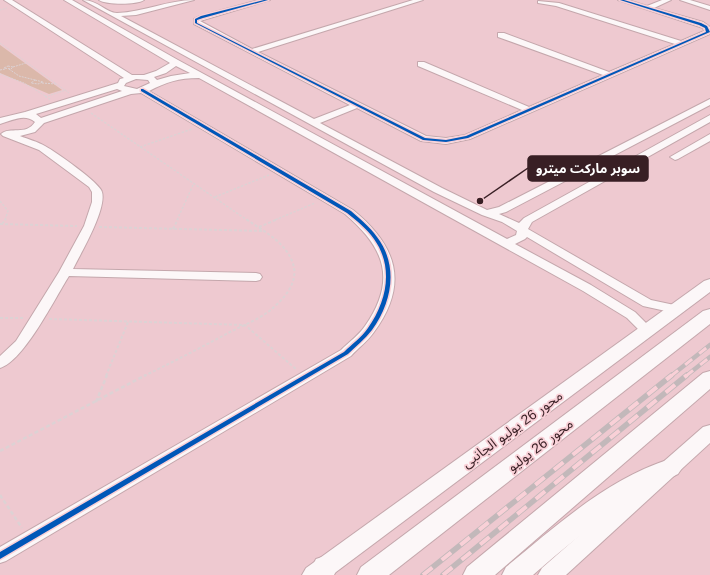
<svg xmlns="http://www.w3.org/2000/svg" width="710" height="575" font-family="Arial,'Noto Sans Arabic',sans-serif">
<rect width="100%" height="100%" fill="#eec9d0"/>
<!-- green -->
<path fill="#dbb8aa" d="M0,45L62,90L49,94L0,73Z"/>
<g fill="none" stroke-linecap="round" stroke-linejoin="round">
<defs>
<g id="minor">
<path d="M4,0H12L132,75H144L156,71L170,63L64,0H72L178,60L507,239L516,235L517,231L502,222L482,215L434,192L83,0C97,0 107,13 117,13C144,12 168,0 194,0L136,15L121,16L314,119L350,105L194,24V19L200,16L259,0H270L200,21L252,49L413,0H423L258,52L426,136L446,138L465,135L522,110L418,66V62H424L529,107L603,75L498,37V33H504L609,72L675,44L556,6L538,3V1L559,3L681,41L704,31L703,28L697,26L618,0H628L647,6L662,0H671L654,8L703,22L710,27V34L470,139L446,144L421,141L357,108L320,123L442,188L487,210L499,207L710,99V105L506,212L499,214L519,223L524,218L710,115V122L532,222L528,229L651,300L679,306L681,309L679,312L675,313L643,306L527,237L525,239L515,244L591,285L635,312L653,330L652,333L647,334L642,333L627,318L583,291L199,78C178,78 167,82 149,91L353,210C396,245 410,283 374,332C368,341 358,348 351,356L6,561L0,563V547L341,350C349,342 359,335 365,326C397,280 385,248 345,214L141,93L131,94L44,123L35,132L20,136C28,139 38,142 45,146C56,152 100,183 102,192C107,209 81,253 73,269L256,273L260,274L262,277L260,280L256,281L69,276C55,298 24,361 0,368V356L16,341L59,272L84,226L92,202V192L89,187L39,150L3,136L1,134C10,126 26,136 35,122C24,113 12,121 0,124V118L25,112L118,83L120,79L124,78ZM176,66L190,73L171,76L157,80L154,77L166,73ZM136,79L148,80L150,83L137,89L124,86L126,83ZM117,89L122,91L41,118L36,114Z"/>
<path d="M99,0H144C137,5 106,5 99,0Z"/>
<path d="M680,0H690L710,6V10Z"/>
<path d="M710,134V141L678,159L675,160L670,157Z"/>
</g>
<g id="major">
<path d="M710,279V292L332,575H302L306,568L704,281Z"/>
<path d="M710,425V443L566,575H538L542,568L703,427Z"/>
</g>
<g id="highway">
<path d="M710,309V324L389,575H357L361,567L703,311Z"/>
<path d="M710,371V389L495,575H463L467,567L703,373Z"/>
<path d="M670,459L678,462L682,468L678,474C621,502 581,533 533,575H502L506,567C556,526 607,479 670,459Z"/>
<path d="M325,556L334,559L338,567L334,575H308L316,559Z"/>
</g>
</defs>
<!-- minor casing -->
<use href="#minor" stroke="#c4a7ac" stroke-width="2"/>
<!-- major casing -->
<use href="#major" stroke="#c4a7ac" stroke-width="2"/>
<!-- highway casing -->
<use href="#highway" stroke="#c4a7ac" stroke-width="2"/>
<!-- path-far3 -->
<g stroke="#ddd2d4" stroke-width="1" stroke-dasharray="2 1" stroke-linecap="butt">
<path d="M0,10L7,8"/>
<path d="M0,43L69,93"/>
<path d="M8,66L13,67L11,69L4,68Z"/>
<path d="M13,67L26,63"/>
<path d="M9,69L19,76L35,80"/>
<path d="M0,70L5,69"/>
<path d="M0,74L24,83L47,97"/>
<path d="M35,80L43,82L38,84L31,83Z"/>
<path d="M42,83L56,84"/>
<path d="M48,96L66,90"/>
</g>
<!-- path-far2 -->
<g stroke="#ddd2d4" stroke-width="1.5" stroke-dasharray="2.5 1.5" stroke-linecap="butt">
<path d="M45,96L50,99"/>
<path d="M91,113L247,220"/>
<path d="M140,147L192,129"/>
<path d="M215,197L269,175"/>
<path d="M0,201L8,211L5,220"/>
<path d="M177,220L194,183"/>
<path d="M275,220L315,203"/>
</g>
<!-- path-far1 -->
<g stroke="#ddd2d4" stroke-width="2" stroke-dasharray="3 2" stroke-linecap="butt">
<path d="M0,224L77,226"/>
<path d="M2,224L6,219"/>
<path d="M99,227L263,231"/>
<path d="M259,227L278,219"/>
<path d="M173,229L178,219"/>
<path d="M0,318H23"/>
<path d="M49,319L245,325L296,369"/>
<path d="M106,376L128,322"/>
<path d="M144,376C173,362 202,347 230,332C242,326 257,320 268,312C283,300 301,282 292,261C284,241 263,231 246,219"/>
</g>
<!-- path -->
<g stroke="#ddd2d4" stroke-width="2.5" stroke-dasharray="4 2.5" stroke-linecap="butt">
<path d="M96,402L107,375"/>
<path d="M0,451L146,375"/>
<path d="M0,495L22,528"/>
</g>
<!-- minor -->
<use href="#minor" fill="#fcf7f8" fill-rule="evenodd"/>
<!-- major -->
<use href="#major" fill="#fcf7f8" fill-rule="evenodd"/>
<!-- highway -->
<use href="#highway" fill="#fcf7f8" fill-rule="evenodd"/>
<defs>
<g id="rail-far1">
<path d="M671,376L710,345"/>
<path d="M686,376L710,357"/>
</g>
<g id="rail">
<path d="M423,575L672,375"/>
<path d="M443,575L687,375"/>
</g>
</defs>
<!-- rail-far1 casing -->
<use href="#rail-far1" stroke="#c2b8ba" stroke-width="4.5"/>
<!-- rail casing -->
<use href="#rail" stroke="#c2b8ba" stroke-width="5.5"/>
<!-- rail-far1 -->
<use href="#rail-far1" stroke="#f9d0d7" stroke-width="3" stroke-dasharray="9" stroke-linecap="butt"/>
<!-- rail -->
<use href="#rail" stroke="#f9d0d7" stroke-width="4" stroke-dasharray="12" stroke-linecap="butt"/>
<defs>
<g id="cycleway">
<path d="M264,0H268L203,18L197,20V23L425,138L446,140L466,136L706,32L705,28L699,25L620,0H624L701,23L707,26L710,32L468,138L446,142L423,140L195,23V19L201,16Z"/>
<path d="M141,89H143L351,211C360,219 370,227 377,237C399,266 392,302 372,330C365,339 356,346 348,354L0,559V552L344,352C352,344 362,337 368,328C387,301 394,267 374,239C367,229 357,221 347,213L141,91Z"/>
</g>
</defs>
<!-- cycleway casing -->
<use href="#cycleway" stroke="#f9d0d7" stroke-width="3"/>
<!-- cycleway -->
<use href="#cycleway" fill="#0057b8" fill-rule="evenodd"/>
</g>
<g text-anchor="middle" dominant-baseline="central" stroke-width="3.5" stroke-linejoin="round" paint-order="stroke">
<!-- near-street labels -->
<g font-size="14" fill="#381f24" stroke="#f9d0d7">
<text transform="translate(512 429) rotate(-36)">محور 26 يوليو الجانبى</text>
<text transform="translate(540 445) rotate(-37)">محور 26 يوليو</text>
</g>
</g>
<!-- callouts -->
<path fill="none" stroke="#381f24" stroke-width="1.5" d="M480 201L528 168"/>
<circle fill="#381f24" stroke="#f9d0d7" stroke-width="1.5" cx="480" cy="201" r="4"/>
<rect fill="#381f24" stroke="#381f24" stroke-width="1.5" x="528" y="156" width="120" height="25" rx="4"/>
<g font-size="13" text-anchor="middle" font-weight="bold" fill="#fff">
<text x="588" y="173">سوبر ماركت ميترو</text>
</g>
</svg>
